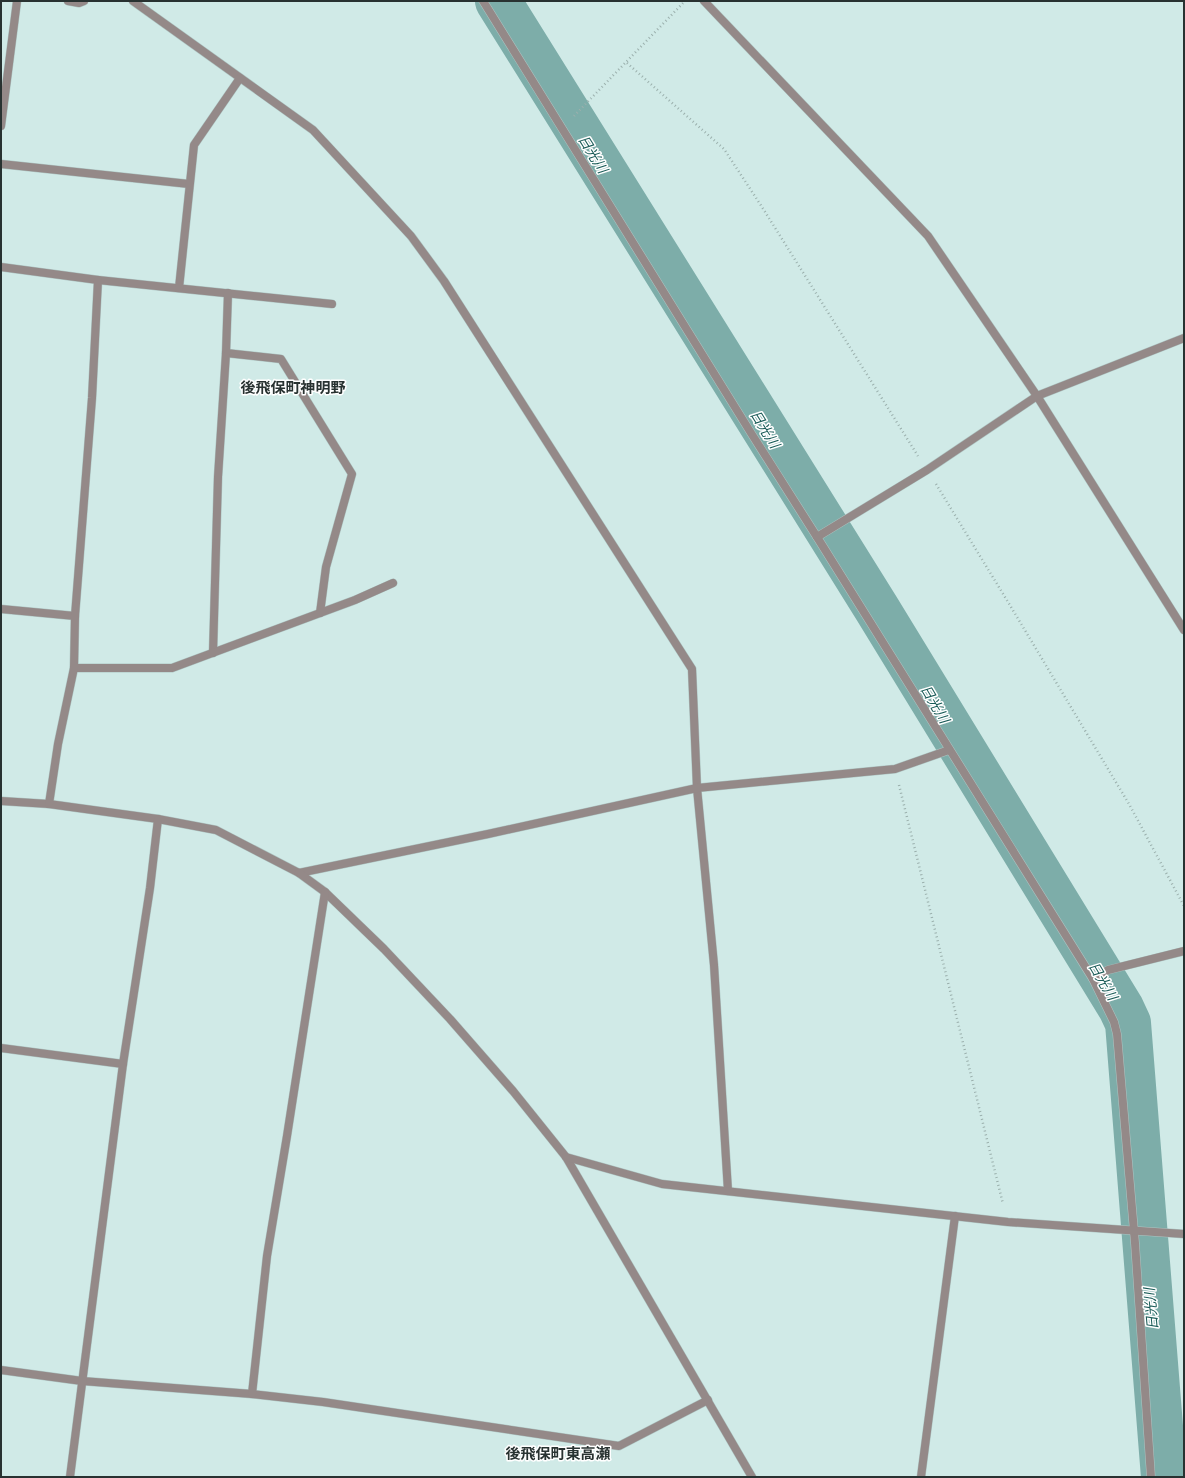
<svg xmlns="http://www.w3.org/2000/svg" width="1185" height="1478" font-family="'DM Sans','Noto Sans JP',sans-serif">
<rect width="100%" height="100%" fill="#d0eae7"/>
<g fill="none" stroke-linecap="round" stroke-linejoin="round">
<!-- river -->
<path stroke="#7dada9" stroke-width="46" d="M498,1L877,609L1121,1008L1128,1023L1164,1477"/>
<defs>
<g id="street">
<path d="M68,1L79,3L84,1"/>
<path d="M133,1L313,130L411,236L444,281L692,669L697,788L714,965L728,1191"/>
<path d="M483,1L751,433L817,537L1093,979L1114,1022L1117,1034L1135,1243L1151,1477"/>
<path d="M704,1L928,236L1037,396L1184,630"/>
<path d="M1,126L17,1"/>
<path d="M1,164L189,184"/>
<path d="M1,267L98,280L332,304"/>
<path d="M179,288L194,145L240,78"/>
<path d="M226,353L281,359L352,474L326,567L320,613"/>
<path d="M817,537L927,470L1037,396L1184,338"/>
<path d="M1,609L75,616"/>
<path d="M213,653L218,477L226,353L228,293"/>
<path d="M74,668H172L355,600L393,583"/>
<path d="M1,801L49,804L158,819L216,830L299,873L488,834L697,788L895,769L949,750"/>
<path d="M49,804L58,744L74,668L75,616L92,398L98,280"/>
<path d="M299,873L325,892L384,949L450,1019L513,1091L566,1157L752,1477"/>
<path d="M1093,979L1108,970L1184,951"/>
<path d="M1,1048L123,1064"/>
<path d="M566,1157L662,1184L1008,1222L1184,1234"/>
<path d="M1,1370L82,1381L252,1394L323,1402L619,1446L708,1400"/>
<path d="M252,1394L267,1256L287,1136L325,892"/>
<path d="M70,1477L123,1064L150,888L158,819"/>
<path d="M921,1477L955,1216"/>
</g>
</defs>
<!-- street casing -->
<use href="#street" stroke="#aec5c3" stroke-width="9"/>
<!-- path -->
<g stroke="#9bb0ad" stroke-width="2.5" stroke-dasharray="1 3" stroke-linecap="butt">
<path d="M627,63L724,149L762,207L918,456"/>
<path d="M574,116L685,1"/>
<path d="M936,484L1008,602L1129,804L1184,906"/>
<path d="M899,785L1003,1204"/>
</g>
<!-- street -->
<use href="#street" stroke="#948988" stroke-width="8"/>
</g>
<g text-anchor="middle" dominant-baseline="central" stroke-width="3" stroke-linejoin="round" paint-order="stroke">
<!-- water labels -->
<g font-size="14" font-style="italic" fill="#195b57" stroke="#fff">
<text transform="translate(593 154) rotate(58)">日光川</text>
<text transform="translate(765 429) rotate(58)">日光川</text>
<text transform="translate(935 704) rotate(59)">日光川</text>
<text transform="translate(1103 981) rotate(59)">日光川</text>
<text transform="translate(1151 1309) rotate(-95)">日光川</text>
</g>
<!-- quarter labels -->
<g font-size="15" font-weight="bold" fill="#283231" stroke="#fff">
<text x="293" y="388">後飛保町神明野</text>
<text x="558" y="1454">後飛保町東高瀬</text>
</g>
</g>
<!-- border -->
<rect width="1185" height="1478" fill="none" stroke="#283231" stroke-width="4"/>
</svg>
